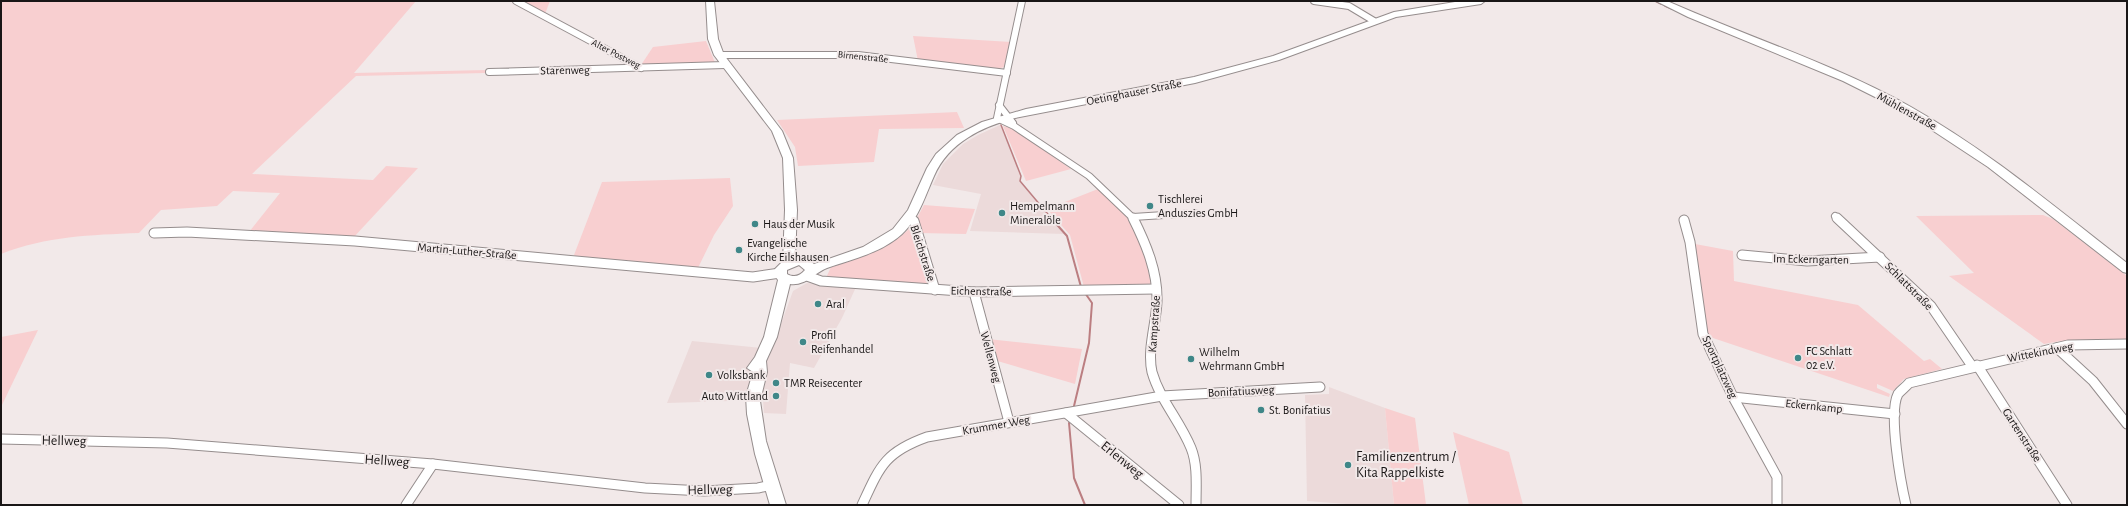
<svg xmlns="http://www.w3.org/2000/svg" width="2128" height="506" font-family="'Alegreya Sans',sans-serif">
<rect width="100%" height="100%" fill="#f2e9e9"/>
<!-- built -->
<g fill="#ecdada">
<path d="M1000,125L1021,175L1020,181L1064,234L970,231L981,194L933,185L943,164L963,144L978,135Z"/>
<path d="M807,283L856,287L842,318L814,368L790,363L786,414L764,413L763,400L667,403L692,341L772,349L793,291Z"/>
<path d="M1329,387L1385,408L1394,505H1360L1307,501L1305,395L1329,394Z"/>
</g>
<!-- green -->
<g fill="#f8cfd0">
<path d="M1,1H416L354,73L487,70L485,73L356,76L252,174L373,180L386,166L418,168L353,238L249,232L280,193L233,191L217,206L161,210L139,233C90,235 47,236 1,254Z"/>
<path d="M523,1H550L545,14Z"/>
<path d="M913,36L1011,42L1004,67L998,69L918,61Z"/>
<path d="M706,41L716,65H641L653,47Z"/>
<path d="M957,112L964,128L879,129L874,162L798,166L795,147L777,120Z"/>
<path d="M1003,126L1014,129L1071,169L1026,181Z"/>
<path d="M730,178L733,206L714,235L697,270L577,258L574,255L602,182Z"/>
<path d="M1098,189C1109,199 1122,209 1131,222C1143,239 1146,262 1151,283L1147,286L1084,287L1070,235L1047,209Z"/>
<path d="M924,205L975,209L966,234L920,233L915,222Z"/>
<path d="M2043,215L2053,219L2127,276V339L2060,341L2044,344L1949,276L1974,273L1916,216Z"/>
<path d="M913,225L929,285L826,278L831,267C862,257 890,249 913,225Z"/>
<path d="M1695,244L1733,251L1734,281L1858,305L1924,361L1930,359L1942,369L1904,379L1893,391L1877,384V388L1890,394L1889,397L1707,336Z"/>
<path d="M38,330L1,407V337Z"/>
<path d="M988,339L1082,349L1075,384L994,360Z"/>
<path d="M1385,408L1415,418L1426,505H1394Z"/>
<path d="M1453,432L1509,452L1523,505H1469Z"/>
</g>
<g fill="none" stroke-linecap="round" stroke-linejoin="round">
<!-- stream-far1 -->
<g stroke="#bb7e81" stroke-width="1.5">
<path d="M1655,1L1661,4"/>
<path d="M1665,6L1672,9"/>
<path d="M1001,125L1021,176L1020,181L1052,219"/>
</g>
<!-- stream -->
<g stroke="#bb7e81" stroke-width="2">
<path d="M1051,218L1067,236L1081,287"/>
<path d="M1074,406L1089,343L1092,303L1085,293"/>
<path d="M1069,423L1074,478L1085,505"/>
</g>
<defs>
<g id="street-far1">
<path d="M516,1L641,68"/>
<path d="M1022,1L997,118L1014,126L1089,176L1134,219"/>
<path d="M1314,1L1349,6L1374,21"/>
<path d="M719,55H858L1007,73"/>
<path d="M489,72L725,65"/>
<path d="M999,105L1013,123"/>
<path d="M1835,216L1838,219"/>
<path d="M1133,217L1195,213"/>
</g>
<g id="street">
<path d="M910,218L914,221L935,290"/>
<path d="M1133,218C1146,244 1158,272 1157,302C1156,324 1147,350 1152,372C1160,400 1180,421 1191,448C1198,465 1196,487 1196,505"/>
<path d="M1837,218L1931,306L1972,366"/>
<path d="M1684,220L1690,242L1703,334L1733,397L1777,477V505"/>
<path d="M154,233L187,232L355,241L753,277L780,273"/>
<path d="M1742,255L1807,261L1880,257"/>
<path d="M807,276L821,281L974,292L1156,289"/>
<path d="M974,292L1009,422"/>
<path d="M2057,348L2093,381L2127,424"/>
<path d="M1977,365L2067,505"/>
<path d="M1733,397L1895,414"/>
<path d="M1066,413L1179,505"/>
<path d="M1,439L167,443L433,464L645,488L704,491L758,488L772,485"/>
<path d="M406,505L433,464"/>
<path d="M862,505C880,466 885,452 927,437L1162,396L1320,387"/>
<path d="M1906,505C1901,484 1888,413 1898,394C1901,390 1906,387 1909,383L2068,345L2127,344"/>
</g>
<g id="secondary">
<path d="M706,1H714L718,39L724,55L782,131L793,158L797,210L795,258H806L814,264L863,247L893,229L908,210L927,168L936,154L957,135L982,122L1026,109L1194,77L1273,56L1394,12L1461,1H1485L1481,4L1396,17L1279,60L1195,83L1015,118C982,127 949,142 934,176C925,196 919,218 902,234C881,253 853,259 827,268C814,273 806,286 790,284L777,337L766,361L767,372L760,401L766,441L786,505H770L755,454L747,414L746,396L753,372L747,368L755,357L764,337L778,280L775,276V269L783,261L785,210L783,158L772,131L714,55L708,39ZM799,265L805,270C800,276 794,278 787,274V270Z"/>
<path d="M1656,1H1667C1748,37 1834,64 1911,107C1989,151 2057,209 2127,263V273L2123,272L1988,167L1903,111L1843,81L1688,17Z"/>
</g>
</defs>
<!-- street-far1 casing -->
<use href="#street-far1" stroke="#958d8d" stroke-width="8"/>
<!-- street casing -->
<use href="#street" stroke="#958d8d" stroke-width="11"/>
<!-- secondary casing -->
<use href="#secondary" stroke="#958d8d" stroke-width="2"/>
<!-- street-far1 -->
<use href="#street-far1" stroke="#fff" stroke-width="6"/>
<!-- street -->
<use href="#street" stroke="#fff" stroke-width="9"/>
<!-- secondary -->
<use href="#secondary" fill="#fff" fill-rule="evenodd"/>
</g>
<!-- markers -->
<g fill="#3f8788" stroke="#f2e9e9" stroke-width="1.5">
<circle cx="1150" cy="206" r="4"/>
<circle cx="1002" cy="213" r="4"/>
<circle cx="755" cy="224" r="4"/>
<circle cx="739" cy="250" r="4"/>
<circle cx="818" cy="304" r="4"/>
<circle cx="803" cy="342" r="4"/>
<circle cx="1798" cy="358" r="4"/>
<circle cx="1191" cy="359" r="4"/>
<circle cx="709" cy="375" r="4"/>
<circle cx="776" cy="383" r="4"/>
<circle cx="776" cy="396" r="4"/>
<circle cx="1261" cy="410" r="4"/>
<circle cx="1348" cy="465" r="4"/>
</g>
<g text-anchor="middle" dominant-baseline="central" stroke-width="4" stroke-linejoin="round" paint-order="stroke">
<!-- far-street labels -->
<g font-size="10" fill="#191616" stroke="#f2e9e9">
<text transform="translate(616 54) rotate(27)">Alter Postweg</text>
<text transform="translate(863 57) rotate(6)">Birnenstraße</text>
</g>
<!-- street labels -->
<g font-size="12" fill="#191616" stroke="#f2e9e9">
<text transform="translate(565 70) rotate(-1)">Starenweg</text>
<text transform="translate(1134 92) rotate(-11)">Oetinghauser Straße</text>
<text transform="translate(1907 111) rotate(29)">Mühlenstraße</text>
<text transform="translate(467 251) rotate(5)">Martin-Luther-Straße</text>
<text transform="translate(923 253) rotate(72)">Bleichstraße</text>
<text transform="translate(1811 259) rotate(1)">Im Eckerngarten</text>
<text transform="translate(1909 286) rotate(45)">Schlattstraße</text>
<text transform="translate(981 291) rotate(1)">Eichenstraße</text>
<text transform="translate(1154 324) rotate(-86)">Kampstraße</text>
<text transform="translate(2040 352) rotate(-11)">Wittekindweg</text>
<text transform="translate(991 357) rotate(75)">Wellenweg</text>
<text transform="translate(1720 367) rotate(65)">Sportplatzweg</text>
<text transform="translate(1241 391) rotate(-3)">Bonifatiusweg</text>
<text transform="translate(1814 406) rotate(6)">Eckernkamp</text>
<text transform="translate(996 425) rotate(-10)">Krummer Weg</text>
<text transform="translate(2022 435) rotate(57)">Gartenstraße</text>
</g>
<!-- poi labels -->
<g font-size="12" fill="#191616" stroke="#f2e9e9" text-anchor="start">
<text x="1158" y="199">Tischlerei<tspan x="1158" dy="14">Anduszies GmbH</tspan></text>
<text x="1010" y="206">Hempelmann<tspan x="1010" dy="14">Mineralöle</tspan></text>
<text x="763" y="224">Haus der Musik</text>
<text x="747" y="243">Evangelische<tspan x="747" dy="14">Kirche Eilshausen</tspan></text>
<text x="826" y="304">Aral</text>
<text x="811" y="335">Profil<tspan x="811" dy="14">Reifenhandel</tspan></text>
<text x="1806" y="351">FC Schlatt<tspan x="1806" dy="14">02 e.V.</tspan></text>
<text x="1199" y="352">Wilhelm<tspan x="1199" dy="14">Wehrmann GmbH</tspan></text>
<text x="717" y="375">Volksbank</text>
<text x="784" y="383">TMR Reisecenter</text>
<text x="768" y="396" text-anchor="end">Auto Wittland</text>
<text x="1269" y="410">St. Bonifatius</text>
</g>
<!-- near-street labels -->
<g font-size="14" fill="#191616" stroke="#f2e9e9">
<text transform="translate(64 441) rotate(1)">Hellweg</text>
<text transform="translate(1122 460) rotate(39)">Erlenweg</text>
<text transform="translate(387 461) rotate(4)">Hellweg</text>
<text transform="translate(710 490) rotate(-1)">Hellweg</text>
</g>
<!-- near-poi labels -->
<g font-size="14" fill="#191616" stroke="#f2e9e9" text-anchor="start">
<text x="1356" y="457">Familienzentrum /<tspan x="1356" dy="16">Kita Rappelkiste</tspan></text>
</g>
</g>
<!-- border -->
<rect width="2128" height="506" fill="none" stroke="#191616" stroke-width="4"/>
</svg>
